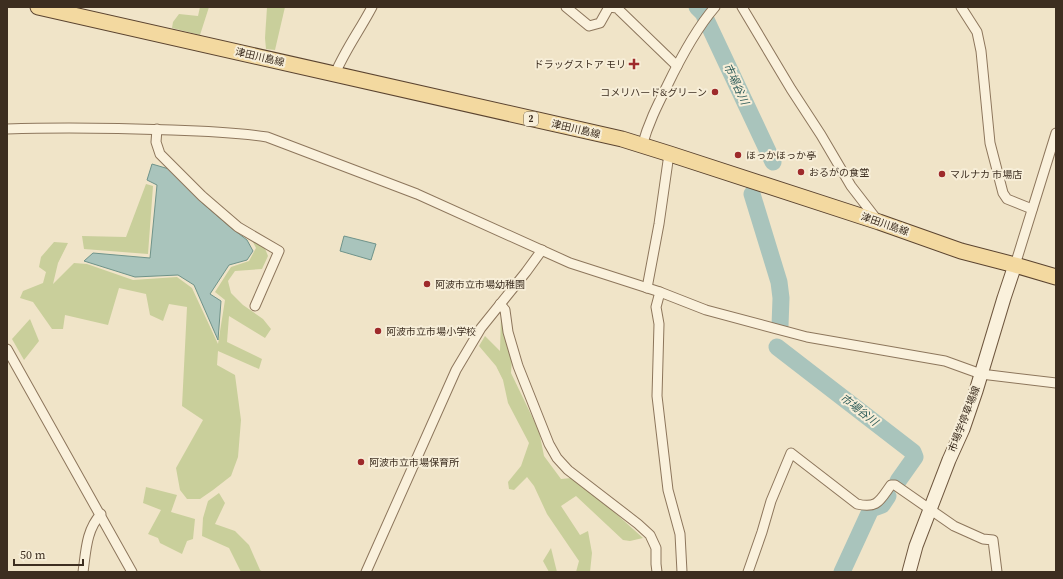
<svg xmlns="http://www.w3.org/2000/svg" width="1063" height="579" font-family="'Source Serif 4','Noto Sans JP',serif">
<rect width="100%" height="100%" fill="#f0e4c8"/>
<!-- green -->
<g fill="#c9cf9b">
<path d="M200,7H209L200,35L172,28L173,22L179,14L198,16Z"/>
<path d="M267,7H285L275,50L266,49L265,38Z"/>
<path d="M146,184L153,186L148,254L84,249L82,236L126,237Z"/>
<path d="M251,238L264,246L268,256L262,269L235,271L228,281L231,293L243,305L263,319L271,329L265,338L229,316L227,342L262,359L259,369L218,351L217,365L235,375L241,420L238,457L231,476L213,490L200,499H187L180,490L176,468L203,420L182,406L187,307L169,304L163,321L150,315L146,294L119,288L108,325L65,315L63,329H52L33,302L20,298L23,291L43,283L46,272L39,267L41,257L54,242L68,243L58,263L53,284L74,263L87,264L133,280L177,277L192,288L218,344L225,300L215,292L231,267L249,261L256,248Z"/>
<path d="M501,315L512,359L511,373L539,431L544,456L561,479L571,478L593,493L643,538L630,541L623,540L576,496L561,506L580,535L588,531L592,553L590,572H576L579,561L547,514L534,486L527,477L514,490L509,489L508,482L521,466L529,443L508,403L503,380L496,366L479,346L485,336L500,351Z"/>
<path d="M30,319L39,341L24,360L12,339Z"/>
<path d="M146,487L177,495L171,512L195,519L193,539L187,541L182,554L160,543L158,538L148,534L161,510L143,503Z"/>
<path d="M219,493L225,503L215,524L235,531L249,545L260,570L263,572H241L229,548L202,536L203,518L208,501Z"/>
<path d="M551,548L557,572H549L543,561Z"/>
</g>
<!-- water -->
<g fill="#a9c4bc" stroke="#6f938a">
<path d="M152,164L169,169L200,201L230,227L247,240L253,251L247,260L229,265L210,294L221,301L218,340L194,285L178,275L135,277L84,261L93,253L150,258L157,185L147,180Z"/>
<path d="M344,236L376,244L371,260L340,251Z"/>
</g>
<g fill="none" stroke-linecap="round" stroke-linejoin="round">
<!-- river -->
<g stroke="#a9c4bc" stroke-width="17">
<path d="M697,7L703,13L773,162"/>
<path d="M752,194L779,282L781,298L780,326"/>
<path d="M777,347L913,452L915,457L898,481"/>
<path d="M842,572L871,509L882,505L888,496"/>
</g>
<defs>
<g id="minor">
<path d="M566,7L589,26L600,23L609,7L617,8L677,66"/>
<path d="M742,7L791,89L821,135L851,186L878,221"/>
<path d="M961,7L977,32L981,51L990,143L1003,193L1007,199L1032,209"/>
<path d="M335,74C345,50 360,30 372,7"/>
<path d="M7,129C62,127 117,128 172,130C204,131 235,132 267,137L417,194L570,263L660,292L706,310L807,337L945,361L981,374L1056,383"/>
<path d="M157,129L156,142L160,154L202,196L238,227L279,251L255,306"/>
<path d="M642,146C648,124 657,106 667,86C680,59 695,30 715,7"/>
<path d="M1015,265L1056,133"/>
<path d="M647,288L659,224L668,161L670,154"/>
<path d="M660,292L656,307L659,324L657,396L668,490L680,534L682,572"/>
<path d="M500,304L505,310L508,332L518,366L549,444L557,458L568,470L638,524L650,535L656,548V564L657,572"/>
<path d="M7,349L132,572"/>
<path d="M83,572C86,551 86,530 101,514"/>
<path d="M366,572L456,370L481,328L526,272L542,250"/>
<path d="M748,572L762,532L771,501L791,453L857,504C878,509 880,500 891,485H895L954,526L983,539L993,540L997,572"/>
</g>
<path id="secondary" d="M909,572L916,546L949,460L963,429L976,391L1004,298L1015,265"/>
<path id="primary" d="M38,7L622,139L670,154L879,222L961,251L1015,265L1056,277"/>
</defs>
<!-- minor casing -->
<use href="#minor" stroke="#8d765c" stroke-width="11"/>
<!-- secondary casing -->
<use href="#secondary" stroke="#6f573f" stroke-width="15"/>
<!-- primary casing -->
<use href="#primary" stroke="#5b4430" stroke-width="17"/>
<!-- minor -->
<use href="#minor" stroke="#faf1dc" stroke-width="9"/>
<!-- secondary -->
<use href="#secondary" stroke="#faf1dc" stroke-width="13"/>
<!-- primary -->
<use href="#primary" stroke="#f3d9a0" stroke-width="15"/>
</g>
<!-- markers -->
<g fill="#9e2a2b" stroke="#f7eed8" stroke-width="1.5">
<path d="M632 58h4v4h4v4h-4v4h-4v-4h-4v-4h4z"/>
<circle cx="715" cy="92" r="4"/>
<circle cx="738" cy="155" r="4"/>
<circle cx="801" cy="172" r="4"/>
<circle cx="942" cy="174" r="4"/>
<circle cx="427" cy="284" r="4"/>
<circle cx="378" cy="331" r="4"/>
<circle cx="361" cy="462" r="4"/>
</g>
<g text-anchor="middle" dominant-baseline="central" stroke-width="4" stroke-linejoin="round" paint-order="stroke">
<!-- shield labels -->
<rect fill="#f7eed8" stroke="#756857" stroke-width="1" x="524" y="112" width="14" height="14" rx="3"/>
<g font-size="9" font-weight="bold" fill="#3d2e20">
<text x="531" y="119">2</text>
</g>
<!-- street labels -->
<g font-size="10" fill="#3d2e20" stroke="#f7eed8">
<text transform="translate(260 57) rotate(13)">津田川島線</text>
<text transform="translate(576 129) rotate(13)">津田川島線</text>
<text transform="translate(885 224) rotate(19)">津田川島線</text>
<text transform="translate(964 419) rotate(-69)">市場学停車場線</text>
</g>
<!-- poi labels -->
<g font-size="10" fill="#3d2e20" stroke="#f7eed8" text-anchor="start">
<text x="626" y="64" text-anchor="end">ドラッグストア モリ</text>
<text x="707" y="92" text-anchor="end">コメリハード&amp;グリーン</text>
<text x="746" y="155">ほっかほっか亭</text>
<text x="809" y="172">おるがの食堂</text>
<text x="950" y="174">マルナカ 市場店</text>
<text x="435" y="284">阿波市立市場幼稚園</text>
<text x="386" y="331">阿波市立市場小学校</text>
<text x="369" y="462">阿波市立市場保育所</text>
</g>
<!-- water labels -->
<g font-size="11" font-style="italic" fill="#2f5d5a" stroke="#f7eed8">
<text transform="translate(736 84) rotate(65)">市場谷川</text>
<text transform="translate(859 410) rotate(38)">市場谷川</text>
</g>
</g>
<!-- border -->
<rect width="1063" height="579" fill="none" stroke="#3d2e20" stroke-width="16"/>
<!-- scale -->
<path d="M14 559v6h69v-6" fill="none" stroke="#3d2e20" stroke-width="2"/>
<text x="20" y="559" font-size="12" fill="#3d2e20" stroke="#f7eed8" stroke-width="3" paint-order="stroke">50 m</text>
</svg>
